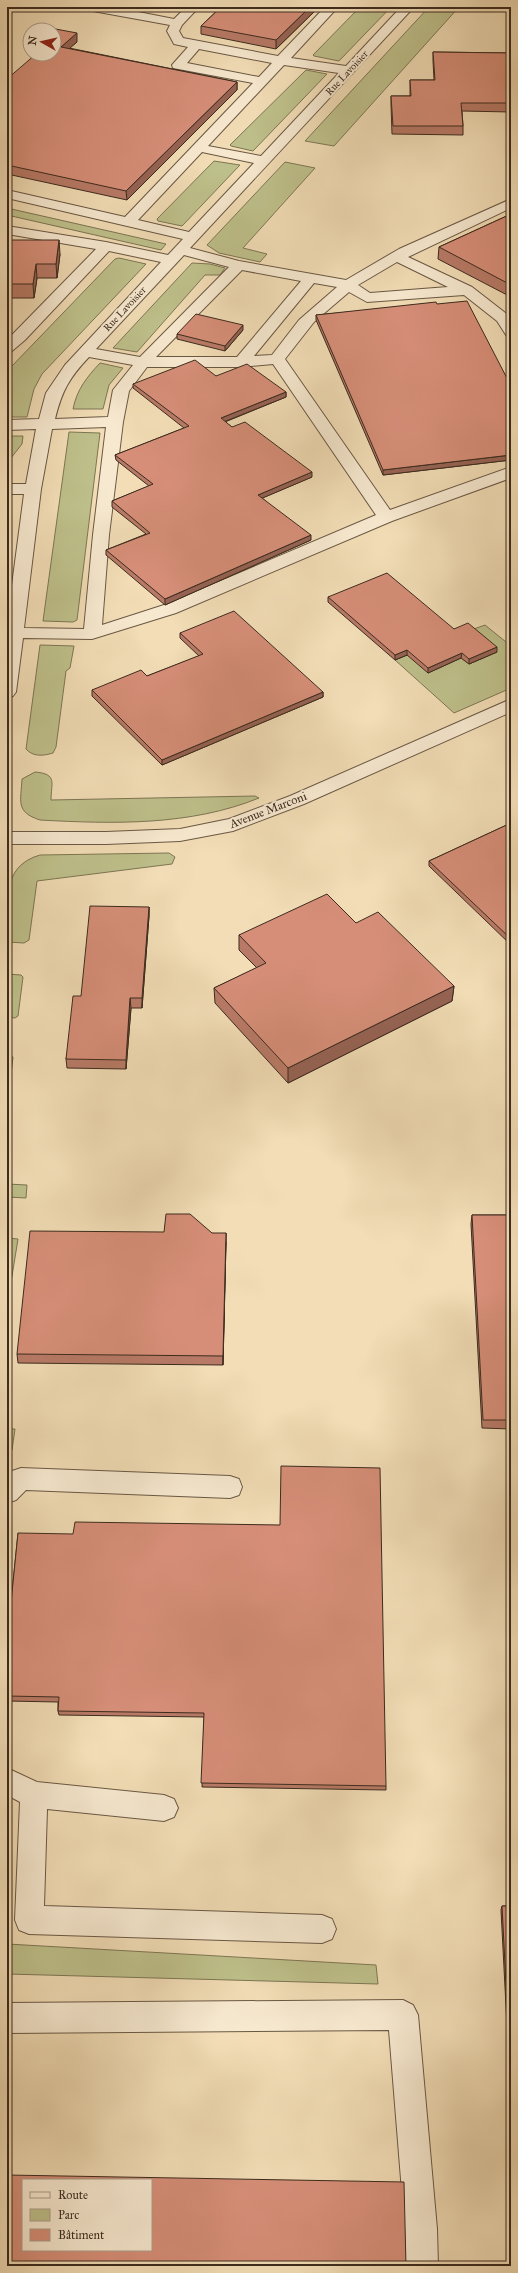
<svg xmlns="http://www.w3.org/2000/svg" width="518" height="2273" font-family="'IM FELL Great Primer',serif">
<rect width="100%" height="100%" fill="#f2ddb6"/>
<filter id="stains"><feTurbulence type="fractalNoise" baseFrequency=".005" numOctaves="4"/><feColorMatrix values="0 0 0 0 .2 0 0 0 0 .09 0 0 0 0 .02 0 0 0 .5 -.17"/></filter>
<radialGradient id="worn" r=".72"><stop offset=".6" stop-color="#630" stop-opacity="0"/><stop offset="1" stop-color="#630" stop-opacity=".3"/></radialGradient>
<!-- green -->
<g fill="#bec08b" stroke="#7d7654">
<path d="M360,7H391L339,61L314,56L313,55Z"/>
<path d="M429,7H459L334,146L305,141Z"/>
<path d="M306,70L327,74L253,151L231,146L230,145Z"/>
<path d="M214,161L240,165L182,226L158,221L157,219Z"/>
<path d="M285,162L315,168L243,248L267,254L260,262L219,253L207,245Z"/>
<path d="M7,208L166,244L161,250L7,215Z"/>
<path d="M119,258L146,264L42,374L34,389L27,417H7V374L11,367L115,259Z"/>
<path d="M192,263L210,264L225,268L220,275H205L137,352L113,348Z"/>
<path d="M100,363L123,368L109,385L103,409H73C77,389 87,377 100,363Z"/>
<path d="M69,432L100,433L77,620L73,622L43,621Z"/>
<path d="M7,436H23L22,444L7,463Z"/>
<path d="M485,625L511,646V688L454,713L395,660L407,655L461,658L469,664L497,652L471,630Z"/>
<path d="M40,645L74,646L70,668L66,671L56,747L53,753C43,756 33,757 26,749Z"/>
<path d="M35,772C58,774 51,783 51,800L255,796L259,798C190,826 113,824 40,820C15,812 21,801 22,779Z"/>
<path d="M169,853L175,857L172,864L37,881L29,940L24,943L7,942C7,906 0,866 40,855Z"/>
<path d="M7,974L21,975L23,977L18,1016L15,1018L7,1017Z"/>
<path d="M7,1055L13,1057L7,1111Z"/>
<path d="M7,1184L27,1185L26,1198L7,1197Z"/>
<path d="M7,1238L18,1239L7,1307Z"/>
<path d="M7,1429H15L12,1450L7,1459Z"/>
<path d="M7,1944L376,1965L378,1984L7,1974Z"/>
</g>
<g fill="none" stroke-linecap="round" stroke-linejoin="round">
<defs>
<g id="minor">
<path d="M87,7H113L174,19L186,7H199L182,25L179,31L183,38L278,56L325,7H338L291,58L346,66L401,7H414L190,248L239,261L346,280L399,249L511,199V208L408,257L472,287L508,315L511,319V337L506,335L497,321L464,295L367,302L349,292L314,322L285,359L390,510L511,467V478L392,521L176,613L92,639L23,638L16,692L13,696L7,698V623L24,494H7V484H26L36,429L7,430V420L39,419L46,393L65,365L161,262L109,251L25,340L12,351L7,353V340L96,249L7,234V226L106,242L168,255L183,239L7,198V190L125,217L253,83L173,68L172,65L188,47L174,44L167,31L170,25L93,11ZM199,49L272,63L259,77L187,63ZM284,65L339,73L261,156L208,146ZM202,152L254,163L189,232L138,220ZM184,255L229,267L140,357L96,349ZM397,262L448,287L370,293L358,285ZM242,270L301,281L237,357H156ZM314,283L337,287L299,320L272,355L254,356ZM89,357L133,365L113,390L108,417L55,419C62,391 69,378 89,357ZM273,364L376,515L164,605L102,625L109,535L123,422L129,391L147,367H241ZM106,427L93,535L84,629L24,628L41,489L52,429Z"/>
<path d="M511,699V712L304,804L233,831L180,841L106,844H7V832H106L180,829L229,819L290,796Z"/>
<path d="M21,1468L230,1476L239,1479L242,1487L239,1495L230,1498L26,1490L16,1500L7,1503V1476L12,1471Z"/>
<path d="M7,1768L37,1782L164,1795L174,1799L178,1808L174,1817L164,1821L47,1809L44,1906L322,1915L332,1919L336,1929L332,1939L322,1943L29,1934L19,1930L15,1920L20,1802L7,1795Z"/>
<path d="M403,2000L413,2005L418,2015L437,2229L438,2266H406L405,2229L389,2030L7,2033V2003Z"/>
</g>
</defs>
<!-- minor casing -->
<use href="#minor" stroke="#6a5844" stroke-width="2"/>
<!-- minor -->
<use href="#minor" fill="#f7e9d0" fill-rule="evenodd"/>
</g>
<!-- wall -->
<g fill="#b87a67" stroke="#3c2b1e">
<path d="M221,7H319L276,49L201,34V26Z"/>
<path d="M30,39V50L29,49L28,41Z"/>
<path d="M77,42L69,48L237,82V90L127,200L7,174V79Z"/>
<path d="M433,52L511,53V112L462,111L463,126V135L392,134L391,105V96H410V80H434L433,61Z"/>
<path d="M511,214V297L438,259L439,247Z"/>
<path d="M7,240L60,254L57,278H37L34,298H7Z"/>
<path d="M437,304L511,386V460L383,475L316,320V315Z"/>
<path d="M243,330L225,351L177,339V334Z"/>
<path d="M216,376L286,392V397L225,422L232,427L312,477L262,498L311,540L165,605L106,555V550L146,534L112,507V501L149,486L116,460L115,455L184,428L133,388V384Z"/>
<path d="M328,597L454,629L497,652L469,664L461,658L428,673L407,655L395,660L328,602Z"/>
<path d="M180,633L323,692V697L162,765L92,696V690L147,676L199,656L180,638Z"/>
<path d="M511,823V945L429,866V861Z"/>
<path d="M149,907V916L142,1008H131L126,1069L67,1068L66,1059L81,996Z"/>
<path d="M356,923L454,986L452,1001L288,1083L215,1003L214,988L257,968L239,950V935Z"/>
<path d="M472,1215H511V1429L482,1428L471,1224Z"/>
<path d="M212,1233L226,1242L223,1365L18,1363L17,1354Z"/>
<path d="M18,1533L386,1786V1790L202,1787L204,1717L59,1715L58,1711V1702L7,1701V1642Z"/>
<path d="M502,1906H511V2103L501,1910Z"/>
</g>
<!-- shaded-wall -->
<g fill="#966354" stroke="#3c2b1e">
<path d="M310,7H319L276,49V40Z"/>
<path d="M77,33V42L62,55L61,47Z"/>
<path d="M237,82V90L127,200L126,191Z"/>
<path d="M59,240L60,254L57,278L56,264Z"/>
<path d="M36,264L37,278L34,298L33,284Z"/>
<path d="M243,325V330L225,351V346Z"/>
<path d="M286,392V397L221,423V418Z"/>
<path d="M511,455V460L383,475V470Z"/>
<path d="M312,472V477L258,500V495Z"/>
<path d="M311,535V540L165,605V599Z"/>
<path d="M497,647V652L469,664V659Z"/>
<path d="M407,650V655L395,660V655Z"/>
<path d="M462,653L461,658L428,673V668Z"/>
<path d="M323,692V697L162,765V760Z"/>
<path d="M149,907V916L142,1008V998Z"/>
<path d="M454,986L452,1001L288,1083V1068Z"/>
<path d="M130,998L131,1008L126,1069V1060Z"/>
<path d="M226,1233V1242L223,1365V1356Z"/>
</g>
<!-- building -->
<g fill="#d68e78" stroke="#3c2b1e" fill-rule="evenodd">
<path d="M221,7H310L276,40L201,26Z"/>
<path d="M45,27L77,33L61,47L237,82L126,191L7,165V79L36,54H54V30H41Z"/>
<path d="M433,52L511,53V103H461L463,126H393L391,96H411L410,80H435Z"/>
<path d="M511,214V285L439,247Z"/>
<path d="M7,240H59L56,264H36L33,284H7Z"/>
<path d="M467,301L511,386V455L383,470L316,315L436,302L437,304Z"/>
<path d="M196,314L243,325L225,346L177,334Z"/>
<path d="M195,360L216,376L247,364L286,392L221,418L232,427L245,422L312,472L258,495L311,535L165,599L106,550L150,533L112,501L153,484L115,455L189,426L133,384Z"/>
<path d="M387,573L454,629L468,623L497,647L469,659L462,653L428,668L407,650L395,655L328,597Z"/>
<path d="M234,611L323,692L162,760L92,690L141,670L147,676L203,654L180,633Z"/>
<path d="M511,823V939L429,861Z"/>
<path d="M327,894L356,923L378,912L454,986L288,1068L214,988L266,963L239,935Z"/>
<path d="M90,906L149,907L142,998H130L126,1060L66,1059L73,996H81Z"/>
<path d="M166,1214H190L212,1233H226L223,1356L17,1354L30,1231L164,1232Z"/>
<path d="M472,1215H511V1420H483Z"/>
<path d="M281,1466L380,1468L386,1786L201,1783L204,1713L58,1711L59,1697L7,1696V1642L18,1533L73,1534L75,1522L280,1525Z"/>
<path d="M502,1906H511V2082Z"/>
<path d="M7,2175L404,2182L406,2266H7ZM23,2180H151V2250H23Z"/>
</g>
<g text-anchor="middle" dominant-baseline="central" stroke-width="4" stroke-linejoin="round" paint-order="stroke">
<!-- far-street labels -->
<g font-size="10" fill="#3c2b1e" stroke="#f7e9d0">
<text transform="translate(347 73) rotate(-47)">Rue Lavoisier</text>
<text transform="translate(125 309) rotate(-47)">Rue Lavoisier</text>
</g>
<!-- street labels -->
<g font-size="12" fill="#3c2b1e" stroke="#f7e9d0">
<text transform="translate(268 810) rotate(-21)">Avenue Marconi</text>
</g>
</g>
<!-- margin -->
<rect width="518" height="2273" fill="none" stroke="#f2ddb6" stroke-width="24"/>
<rect x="8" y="8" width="502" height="2257" fill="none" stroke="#3c2b1e" stroke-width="2"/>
<rect x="12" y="12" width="494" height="2249" fill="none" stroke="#3c2b1e"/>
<!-- legend -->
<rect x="22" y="2179" width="130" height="72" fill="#f7e9d0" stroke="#ac9d89"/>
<rect x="30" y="2192" width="20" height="6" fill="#f7e9d0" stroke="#ac9d89"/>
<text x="58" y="2199" font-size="12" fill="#3c2b1e">Route</text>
<rect x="30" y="2209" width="20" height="12" fill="#bec08b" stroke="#ac9d89"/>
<text x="58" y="2219" font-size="12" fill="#3c2b1e">Parc</text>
<rect x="30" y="2229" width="20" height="12" fill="#d68e78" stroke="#ac9d89"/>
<text x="58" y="2239" font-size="12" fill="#3c2b1e">Bâtiment</text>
<!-- north arrow -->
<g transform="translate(42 42) rotate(278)"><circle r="19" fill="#f7e9d0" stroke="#ac9d89"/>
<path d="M0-3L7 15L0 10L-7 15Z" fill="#8f2418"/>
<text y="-6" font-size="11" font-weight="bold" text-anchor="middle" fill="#3c2b1e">N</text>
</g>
<rect width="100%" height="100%" filter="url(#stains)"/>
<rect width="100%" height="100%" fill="url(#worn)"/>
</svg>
